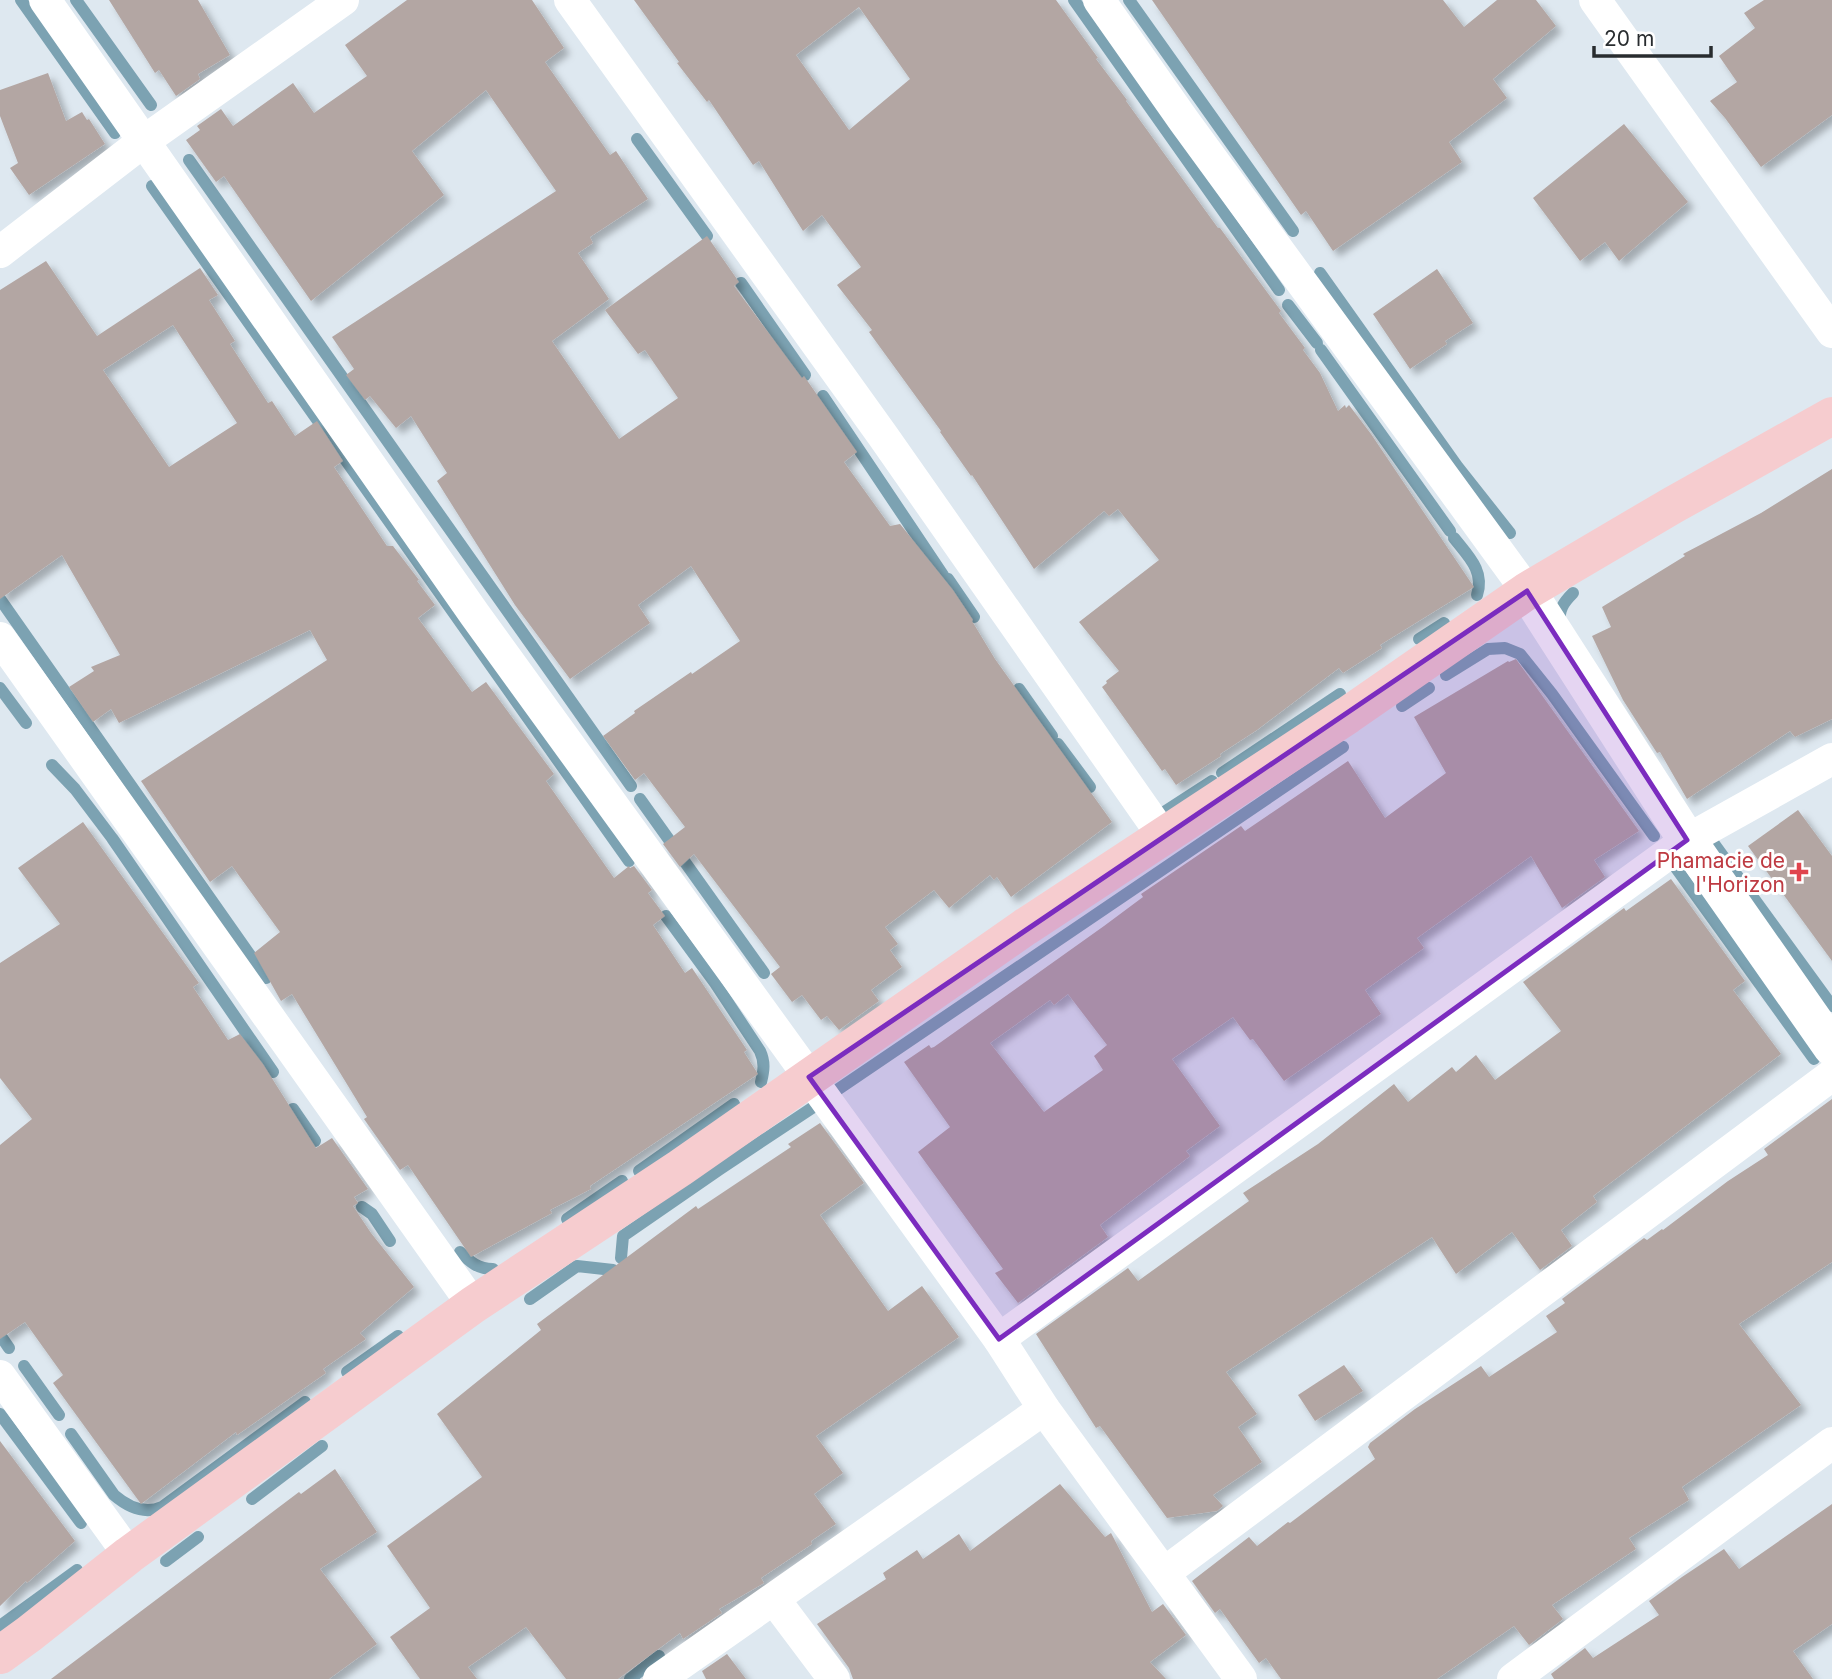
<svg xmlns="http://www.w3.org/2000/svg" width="1832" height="1679" font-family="Inter,sans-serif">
<defs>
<filter id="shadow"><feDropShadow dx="6" dy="6" stdDeviation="3.5" flood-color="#0004"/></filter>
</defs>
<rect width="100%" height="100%" fill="#dee8f0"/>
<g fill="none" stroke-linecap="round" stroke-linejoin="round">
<!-- stream -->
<g stroke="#7ca2b2" stroke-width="12">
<path d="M21,0L115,133"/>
<path d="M76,0L151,105"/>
<path d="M1074,0L1279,290"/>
<path d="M1129,0L1293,231"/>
<path d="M637,139L707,236"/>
<path d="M189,160L631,786"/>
<path d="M152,186L629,861"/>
<path d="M1320,273L1457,466L1510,533"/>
<path d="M741,283L805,375"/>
<path d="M1288,305L1317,343"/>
<path d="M1321,350L1450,531"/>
<path d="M823,396L943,575"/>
<path d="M1454,538C1468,556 1485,571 1477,595"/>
<path d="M948,579L974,617"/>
<path d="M0,599L266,978"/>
<path d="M1560,623C1558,610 1564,602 1573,593"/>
<path d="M1419,639L1444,623"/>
<path d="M1446,675L1488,649L1505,648L1520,654L1552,694L1654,836"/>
<path d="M0,688L26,723"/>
<path d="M1019,689L1052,736"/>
<path d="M1402,706L1429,688"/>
<path d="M1058,744L1090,787"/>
<path d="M52,765L75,789L112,838L273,1072"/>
<path d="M1222,773L1340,694"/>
<path d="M640,799L764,973"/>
<path d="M1158,816L1212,781"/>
<path d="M1712,841L1832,1006"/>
<path d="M1671,861L1814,1059"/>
<path d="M666,916L715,983L760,1051C765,1062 764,1070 761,1082"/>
<path d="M837,1090L1343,747"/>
<path d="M293,1109L315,1141"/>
<path d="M639,1171L734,1104"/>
<path d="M362,1207L372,1214L390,1241"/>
<path d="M567,1219L622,1181"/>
<path d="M460,1252C470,1262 478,1269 493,1269"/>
<path d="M621,1258L623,1236L720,1169L815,1106"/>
<path d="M530,1299L577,1266L613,1270"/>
<path d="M0,1335L9,1348"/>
<path d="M24,1366L59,1415"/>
<path d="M347,1372L398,1336"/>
<path d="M0,1414L81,1523"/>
<path d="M71,1434L114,1495C128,1507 144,1515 162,1507L305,1402"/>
<path d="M252,1499L322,1446"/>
<path d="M166,1561L198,1537"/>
<path d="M0,1626L77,1570"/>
<path d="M630,1679L659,1656"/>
</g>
</g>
<!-- building -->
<g fill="#b3a6a3" fill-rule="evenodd" filter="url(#shadow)">
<path d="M109,0H198L230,55L198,74L200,79L176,96L159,70L155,73Z"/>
<path d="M407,0H532L564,48L545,62L610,155L616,151L648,199L590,237L593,243L578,253L609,299L552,341L619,439L678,398L645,350L638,354L605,310L707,236L739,282L734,286L802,378L804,376L857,452L844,462L890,526L900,524L953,590L973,620L972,621L995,659L1112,822L1011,897L997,877L994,880L990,875L949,908L934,890L885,927L898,944L890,950L902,967L871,990L879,1001L839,1030L827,1016L821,1020L802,995L792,1002L771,974L780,967L694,854L680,867L663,844L685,827L644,773L635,780L603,736L635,713L634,711L691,672L692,674L740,641L691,566L638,605L650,623L570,679L515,605L437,481L447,473L411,416L396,428L370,396L365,400L346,375L354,369L332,337L556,191L486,90L412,151L444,195L311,301L224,176L216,182L186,140L200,130L197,126L221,109L233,126L293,83L314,113L367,76L345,45Z"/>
<path d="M634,0H1056L1098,58L1096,59L1127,100L1126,101L1218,228H1220L1281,311L1279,313L1305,348L1303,350L1320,373L1338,411L1345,405L1346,408L1349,405L1371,434L1474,587L1380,645L1382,648L1343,673L1339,668L1257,730L1220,754L1221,756L1176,785L1165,769L1162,771L1102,687L1107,683L1106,681L1119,671L1079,622L1159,560L1118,509L1109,516L1104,511L1034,569L972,475L971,476L940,432L941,431L869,332L872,330L837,285L861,267L822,215L803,231L759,161L753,165L709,100L707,102L677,63L679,62ZM859,7L910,79L849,130L796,55Z"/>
<path d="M1152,0H1443L1464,27L1497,0H1536L1556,26L1493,79L1507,98L1449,142L1462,162L1333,251L1306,211L1301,215Z"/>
<path d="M1764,0H1832V115L1761,167L1725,118L1710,101L1737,82L1719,56L1755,28L1744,13Z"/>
<path d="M48,73L66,121L82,112L87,120L89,119L105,144L29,195L10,168L18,163L0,116V90Z"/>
<path d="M1624,124L1688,202L1619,261L1605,242L1580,261L1533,198Z"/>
<path d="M46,261L97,336L200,268L218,295L209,300L235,341L230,344L268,403L272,401L295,436L317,421L343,461L334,467L387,546H393L419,580L417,581L435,605L418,618L472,692L486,682L554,774L546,781L614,878L629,866L630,868L634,866L652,890L648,893L665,916L653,925L685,973L692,968L747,1050L744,1052L758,1074L590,1186L591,1189L550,1210L552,1213L471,1257L408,1165L400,1170L364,1119L367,1117L292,994L281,1001L254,953L280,932L232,866L210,882L141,781L327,660L310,630L119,723L111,709L93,722L69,687L94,671L91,667L120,655L62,555L0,599V290ZM173,325L237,423L169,467L103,370Z"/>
<path d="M1437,269L1473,323L1445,341L1447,344L1410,369L1373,314Z"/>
<path d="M1832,469V719L1795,737L1790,731L1687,799L1660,752L1657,753L1623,700L1592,636L1611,627L1602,607L1685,556L1683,554L1761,513Z"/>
<path d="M1516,659L1639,831L1594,860L1605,877L1562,908L1531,856L1417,938L1424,948L1365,990L1381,1014L1284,1081L1253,1039L1250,1040L1233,1017L1172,1059L1220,1126L1186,1151L1190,1156L1100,1225L1108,1237L1018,1303L995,1273L1003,1269L918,1152L950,1127L904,1062L929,1045L931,1048L934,1047L1104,926L1143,897L1141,894L1241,826L1245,831L1348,761L1385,818L1446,773L1414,717L1508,661L1509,662ZM1068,994L1107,1045L1094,1056L1103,1070L1044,1112L990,1043L1050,1000L1054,1005Z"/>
<path d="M1798,810L1832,856V961L1748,846Z"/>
<path d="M83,822L199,983L193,987L228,1040L240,1034L263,1064L316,1148L332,1138L368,1189L354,1197L358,1203L353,1206L371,1233L414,1287L360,1333L366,1339L323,1369L326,1373L237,1435L236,1432L141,1504L53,1383L63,1375L25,1322L0,1339V1145L32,1119L0,1078V963L60,924L18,868Z"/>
<path d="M1671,879L1745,981L1733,990L1781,1054L1593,1196L1597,1202L1561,1230L1572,1246L1540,1270L1512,1232L1456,1274L1432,1237L1226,1372L1257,1414L1238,1427L1262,1462L1213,1495L1223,1506L1217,1511L1167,1518L1100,1426L1096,1428L1036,1334L1128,1268L1138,1281L1249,1201L1243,1193L1318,1144L1394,1084L1408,1102L1452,1067L1456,1072L1476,1055L1495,1080L1561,1031L1523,982L1624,908L1626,911Z"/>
<path d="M1832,1099V1262L1739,1324L1801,1405L1682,1487L1689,1500L1629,1538L1636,1549L1552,1605L1563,1619L1529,1645L1514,1626L1437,1679H1281L1266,1658L1259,1663L1220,1609L1215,1613L1192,1581L1249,1537L1257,1546L1288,1522L1290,1523L1375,1459L1368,1447L1370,1443L1415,1409L1481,1366L1489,1377L1557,1332L1546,1316L1565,1303L1562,1299L1644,1238L1647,1240L1662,1229L1663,1230L1728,1181L1768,1155L1764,1149Z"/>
<path d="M820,1123L864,1183L820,1215L888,1311L922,1286L959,1337L816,1436L843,1473L814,1494L836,1524L811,1541L812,1544L761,1578L764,1583L719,1609L722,1613L683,1639L680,1633L618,1679H566L526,1627L468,1667L477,1679H420L390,1637L430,1608L387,1546L482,1477L437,1414L541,1330L537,1324L696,1206L698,1209L791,1147L788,1144Z"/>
<path d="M1344,1365L1363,1391L1315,1421L1298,1395Z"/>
<path d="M0,1441L75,1541L27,1583L26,1581L0,1606Z"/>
<path d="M335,1469L377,1532L320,1569L377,1644L329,1679H51L299,1492L301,1494Z"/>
<path d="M1060,1484L1105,1537L1111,1533L1152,1612L1163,1604L1186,1635L1150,1662L1166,1679H853L849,1668L817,1624L886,1579L883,1573L917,1550L923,1559L959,1534L970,1551Z"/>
<path d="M1832,1504V1624L1793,1651L1813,1679H1554L1551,1674L1585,1648L1593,1658L1659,1615L1649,1601L1682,1577L1724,1549L1739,1569Z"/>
<path d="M727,1654L746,1679H706L702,1671Z"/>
</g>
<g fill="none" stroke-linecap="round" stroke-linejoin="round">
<!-- minor -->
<g stroke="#fff" stroke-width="32">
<path d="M45,0L475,615L999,1339L1044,1409L1241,1679"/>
<path d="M570,0L883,436L1163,836"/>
<path d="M1099,0L1184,121L1527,591"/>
<path d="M1595,0L1832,332"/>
<path d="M0,252L144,141L343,0"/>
<path d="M0,638L473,1305"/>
<path d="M999,1339L1687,840L1832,759"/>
<path d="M0,1376L129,1555"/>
<path d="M1164,1573L1832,1075"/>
<path d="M774,1599L834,1679"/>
<path d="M659,1679L1044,1409"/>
<path d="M1513,1679L1832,1443"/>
</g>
<!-- tertiary -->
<path stroke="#fff" stroke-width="38" d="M1527,591L1687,840L1832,1047"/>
<!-- secondary -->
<path stroke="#f6cccf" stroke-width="38" d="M0,1655L29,1634L129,1555L473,1305L680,1168L1025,927L1348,715L1527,591L1673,505L1832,416"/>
</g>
<!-- marked area -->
<path fill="#7b2cbf" fill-opacity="0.2" stroke="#7b2cbf" stroke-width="5" stroke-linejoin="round" d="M1527,591L1687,840L999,1339L809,1077Z"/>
<!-- markers -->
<path fill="#e0444e" stroke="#fff" stroke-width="2.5" d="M1795.5 861.5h7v7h7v7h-7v7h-7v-7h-7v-7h7z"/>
<g text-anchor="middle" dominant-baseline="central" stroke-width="6" stroke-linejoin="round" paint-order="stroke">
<!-- health labels -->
<g font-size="21" fill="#be3a42" stroke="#fff" text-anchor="end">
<text x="1785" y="860">Phamacie de<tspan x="1785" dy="24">l'Horizon</tspan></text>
</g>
</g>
<!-- scale -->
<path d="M1594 46v10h117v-10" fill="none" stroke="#282c2f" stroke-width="3.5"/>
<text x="1604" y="46" font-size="21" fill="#282c2f" stroke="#ffffff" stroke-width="5" paint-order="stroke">20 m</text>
</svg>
